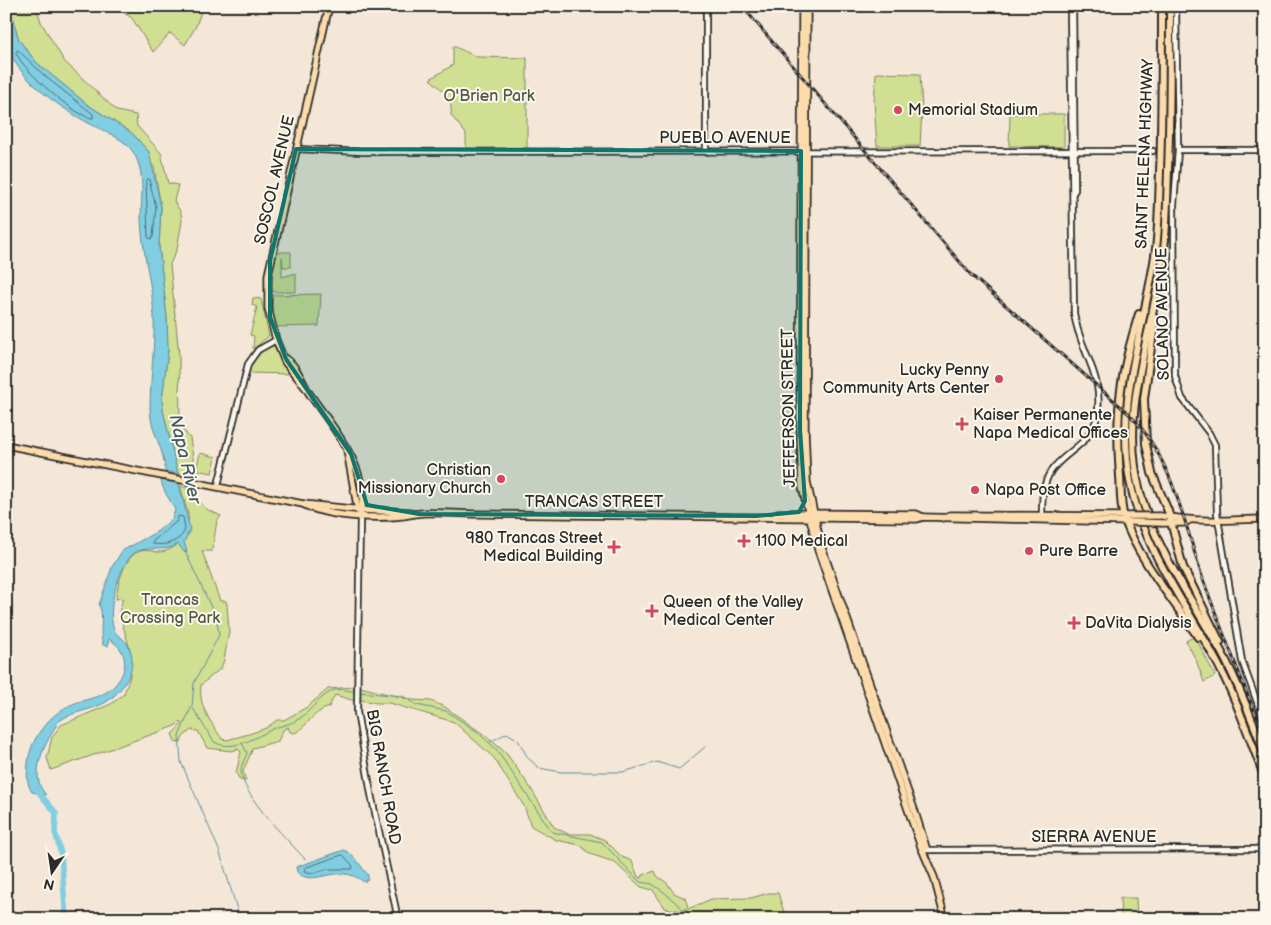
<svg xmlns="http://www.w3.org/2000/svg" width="1271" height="925" font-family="'Balsamiq Sans',sans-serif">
<rect width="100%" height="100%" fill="#f4e7d8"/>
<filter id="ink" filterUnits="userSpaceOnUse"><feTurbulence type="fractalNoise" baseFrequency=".02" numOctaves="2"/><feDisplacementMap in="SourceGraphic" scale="10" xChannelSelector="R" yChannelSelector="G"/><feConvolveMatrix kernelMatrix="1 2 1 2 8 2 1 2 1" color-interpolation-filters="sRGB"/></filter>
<g filter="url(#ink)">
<!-- green -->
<g fill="#d1df93" stroke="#7e855f">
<path d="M9,6H36L41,22L64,61L117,111L136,115L137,126L161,153L168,183L178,185L174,201L181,213L182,221L177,249L170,264L179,355L180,426L190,438L196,477L178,474L163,410L162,400L168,351L167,317L159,247L161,207L154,167L149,161V152L132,133L88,105L37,63L19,40Z"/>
<path d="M128,6H203L196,26L185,45L170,33L153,52L132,18L124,13Z"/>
<path d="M453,46L477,57L527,58V151L466,152V134L451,115C453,97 442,90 430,79L453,65Z"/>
<path d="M876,73L920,74L922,108L920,146H877L874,102Z"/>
<path d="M1010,114H1064V147L1009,146Z"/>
<path d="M275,252H291V267H283L282,257V277L296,273V292H274L271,288Z"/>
<path d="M321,294L319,326L274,327L270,306L272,295Z"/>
<path d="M253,298L261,299L269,336L253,349L254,336L250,335L257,307L252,305Z"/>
<path d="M275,341L293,374L245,373L252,357Z"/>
<path d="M200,453L216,457L212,473L196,470Z"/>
<path d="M180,486L197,491V500L208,510L221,516L217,521L212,551H202L220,601H226L227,604L229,632L224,660L221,668L201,685C198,706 211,722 222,739L227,740L249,734L266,728L277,720H284L307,707L328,689L354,687L355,701L335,695L329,707C310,714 311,723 295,733L290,732L288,727L283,730L278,741L253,748L243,771L246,781L240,780L236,773L241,752L238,749L232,751L207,748L198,731L191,730L183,737L181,742L176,743L172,734L182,724L181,722L173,727L51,770L47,758L52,737L61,725L111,704L124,694L130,676L131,653L119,612L123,598L116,599C117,586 124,557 138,552C143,549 151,551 157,552C170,553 181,542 189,534L188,514Z"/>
<path d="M1195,636L1215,676L1204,682L1196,660L1186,641Z"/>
<path d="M360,687L412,700L431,701L445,707L486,736L506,753L530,787L554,827L568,834H590L605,840L622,857L632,861L638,877L642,878L643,875L655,871L657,876L667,883L674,893L685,898L688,907L681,911L665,908L653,890L641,887L614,862L590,854L580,845L556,840L531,826L524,806L494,758L454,722L389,703H377L361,700Z"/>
<path d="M769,893H778L786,919H664L662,912H681L711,899L751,898Z"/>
<path d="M1120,898H1136L1137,919H1121Z"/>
</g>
<!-- water -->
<g fill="#81cde1" stroke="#5f8c98">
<path d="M6,6H9L19,40L37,63L88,105L132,133L149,152L161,207L159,247L167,317L168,351L162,400L163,410L178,474L165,471C165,450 151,433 150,410C150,379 155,348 154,316C152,284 142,251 141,219C141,196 146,173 133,152C126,140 108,133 96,127C65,111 16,80 7,44C4,33 6,18 6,6Z"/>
<path d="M161,480L179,483L190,529L184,542L187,552L185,553L178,544C166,554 144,544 133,554C118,569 105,612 115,632C118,636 123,638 126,642C139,661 129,682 114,696C99,711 76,709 59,721C46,742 27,774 46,795L32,792C26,783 27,773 28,763C30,738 51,712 75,703C87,699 101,697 111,689C128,674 131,652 109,639L108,646L103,645C98,631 105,617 99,605L112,567L122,551L158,531L172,519L175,510C170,499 163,492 161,480Z"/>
<path d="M344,850C353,853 362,868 368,875V880L364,882C338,861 313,889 297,872L296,867Z"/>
</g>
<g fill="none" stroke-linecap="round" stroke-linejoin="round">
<!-- shore -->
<g stroke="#4d6c74" stroke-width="1">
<path d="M18,50L47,78L93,114V118C76,118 23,70 16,53Z"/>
<path d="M149,179L156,207L153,237L151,239L148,237L146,181Z"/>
<path d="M179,516L183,517L185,529C181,542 165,546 153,544V541L176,522Z"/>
<path d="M343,855L353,866L352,869H326L313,873L304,871L305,868Z"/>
</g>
<!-- stream -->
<g stroke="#5f8c98" stroke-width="1">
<path d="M185,551L217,620L219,635L194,683L192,707L214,742C234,753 257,736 275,728C284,725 295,723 303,716C312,709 321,696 332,691C339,688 347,690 355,692"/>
<path d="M359,692L403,696L417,705L446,711L475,730L496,749L552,832L602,842L640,882L652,884L664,892L694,919"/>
<path d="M191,708L179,736L181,762L219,850L240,919"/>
<path d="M518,740L528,758L539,768L561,772H623L657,762L679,769L705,747"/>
<path d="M490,742L507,733L515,738"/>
<path d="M242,743L247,753C245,759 241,765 241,771C242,796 288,840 305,859"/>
</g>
<!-- river -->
<path stroke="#81cde1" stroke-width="5.5" d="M36,789L56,813L55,832L61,854L66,919"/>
<defs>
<g id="minor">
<path d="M1176,6L1178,150L1174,205L1175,376L1182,398L1209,433L1215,445L1217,513L1242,661L1265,724"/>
<path d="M296,149L364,152L1153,151"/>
<path d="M1178,150H1265"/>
<path d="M706,152V6"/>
<path d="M1073,193L1075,190L1073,6"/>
<path d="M218,485L248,364L258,350L276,340"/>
<path d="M1042,516C1042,501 1042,485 1051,471C1065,451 1092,444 1097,416C1105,375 1079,351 1074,313L1070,6"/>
<path d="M360,518L357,712L371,794L398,919"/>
<path d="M924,850L1265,849"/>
</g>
<g id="major">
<path d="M802,6L800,423L802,487L818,550L921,847L934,877L945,919"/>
<path d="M807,6L805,429L807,482L821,545L915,812L926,847L924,850"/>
<path d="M286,359C298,367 302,382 309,393C333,429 373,471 360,518"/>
<path d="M305,387L285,362L276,340L268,308V275L329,6"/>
<path d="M6,445L303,504C329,518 384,520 414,514C431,511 463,514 482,514C627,516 772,517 917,519L923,517L1130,522"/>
<path d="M347,451L358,511"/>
<path d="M303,504L362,510L410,512L413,514"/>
<path d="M775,516L778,513L916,514L923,517"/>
<path d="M1159,516C1174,517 1188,520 1202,520C1223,521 1244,519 1265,519"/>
<path d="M943,518L950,515L1131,516"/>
<path d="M1162,523H1184L1190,520"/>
</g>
<g id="highway">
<path d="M1162,6C1162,62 1162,117 1160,172C1159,198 1159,224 1156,249C1145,329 1115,398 1130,481C1142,545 1182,599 1213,655C1235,694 1249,737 1265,778"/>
<path d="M1170,6C1170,61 1170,116 1168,171C1167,197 1167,223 1164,249C1154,331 1118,409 1140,492C1156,551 1193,601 1222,653C1239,685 1252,719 1265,754"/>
<path d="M1139,314C1120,375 1115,411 1120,476C1121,489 1120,505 1124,517C1136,556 1175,603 1198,637"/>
<path d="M1155,318L1144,399L1146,444L1152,473L1168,511L1183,567L1220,642"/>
</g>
</defs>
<!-- minor casing -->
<use href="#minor" stroke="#2b2b2b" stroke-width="8"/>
<!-- major casing -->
<use href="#major" stroke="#2b2b2b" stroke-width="9"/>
<!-- highway casing -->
<use href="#highway" stroke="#2b2b2b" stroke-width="10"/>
<!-- minor -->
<use href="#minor" stroke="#fbf7ec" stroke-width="4.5"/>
<!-- major -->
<use href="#major" stroke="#fcdcac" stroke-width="5.5"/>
<!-- highway -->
<use href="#highway" stroke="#fcdcac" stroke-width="6"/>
<defs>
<path id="rail" d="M742,6L971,275L1128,413C1173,457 1184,524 1204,582C1223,635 1245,686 1265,739"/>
</defs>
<!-- rail casing -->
<use href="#rail" stroke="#2b2b2b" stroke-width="3"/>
<!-- rail -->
<use href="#rail" stroke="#fbf7ec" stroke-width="1" stroke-dasharray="4" stroke-linecap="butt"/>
<defs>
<g id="major-bridge">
<path d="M1131,516H1159"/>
<path d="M1133,522L1162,523"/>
</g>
</defs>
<!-- major-bridge casing -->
<use href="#major-bridge" stroke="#2b2b2b" stroke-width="9" stroke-linecap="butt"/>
<!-- major-bridge -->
<use href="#major-bridge" stroke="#fcdcac" stroke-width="5.5"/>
</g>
</g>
<!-- marked area -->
<path fill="#0f766e" fill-opacity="0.2" stroke="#0f766e" stroke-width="4" stroke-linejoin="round" d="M296,149L801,151L800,429L805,501L799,512L756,516L419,514L367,505L351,454L286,359L270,317V261Z"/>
<!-- markers -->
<g fill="#d1495b" stroke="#fbf7ec" stroke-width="2">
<circle cx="898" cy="110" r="5"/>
<circle cx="999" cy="379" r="5"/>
<path d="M959.5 416.5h5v5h5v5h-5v5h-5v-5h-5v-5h5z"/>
<circle cx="501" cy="479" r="5"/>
<circle cx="975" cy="490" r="5"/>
<path d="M741.5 533.5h5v5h5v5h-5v5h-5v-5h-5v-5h5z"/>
<path d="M611.5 539.5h5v5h5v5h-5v5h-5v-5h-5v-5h5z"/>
<circle cx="1029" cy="551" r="5"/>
<path d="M649.5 603.5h5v5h5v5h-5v5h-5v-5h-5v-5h5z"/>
<path d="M1071.5 615.5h5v5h5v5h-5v5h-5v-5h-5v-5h5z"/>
</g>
<g text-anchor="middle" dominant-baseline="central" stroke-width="4" stroke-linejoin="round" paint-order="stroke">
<!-- park labels -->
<g font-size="16" fill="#545845" stroke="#fbf7ec">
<text x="489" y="96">O'Brien Park</text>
<text x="170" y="600">Trancas<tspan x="170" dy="18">Crossing Park</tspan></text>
</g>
<!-- poi labels -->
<g font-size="16" fill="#2b2b2b" stroke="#fbf7ec" text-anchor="start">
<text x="908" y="110">Memorial Stadium</text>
<text x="989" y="370" text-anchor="end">Lucky Penny<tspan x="989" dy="18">Community Arts Center</tspan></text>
<text x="973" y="415">Kaiser Permanente<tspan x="973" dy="18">Napa Medical Offices</tspan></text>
<text x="491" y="470" text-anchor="end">Christian<tspan x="491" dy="18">Missionary Church</tspan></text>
<text x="985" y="490">Napa Post Office</text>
<text x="603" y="538" text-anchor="end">980 Trancas Street<tspan x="603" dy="18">Medical Building</tspan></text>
<text x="755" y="541">1100 Medical</text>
<text x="1039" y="551">Pure Barre</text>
<text x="663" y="602">Queen of the Valley<tspan x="663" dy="18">Medical Center</tspan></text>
<text x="1085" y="623">DaVita Dialysis</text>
</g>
<!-- street labels -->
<g font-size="16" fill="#2b2b2b" stroke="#fbf7ec">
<text x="725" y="138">PUEBLO AVENUE</text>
<text transform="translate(1145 154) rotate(-88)">SAINT HELENA HIGHWAY</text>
<text transform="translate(275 180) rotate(-77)">SOSCOL AVENUE</text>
<text transform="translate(1163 314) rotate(-91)">SOLANO AVENUE</text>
<text transform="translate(789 408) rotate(-91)">JEFFERSON STREET</text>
<text x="594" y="502">TRANCAS STREET</text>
<text transform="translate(383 777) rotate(80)">BIG RANCH ROAD</text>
<text x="1094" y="837">SIERRA AVENUE</text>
</g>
<!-- water labels -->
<g font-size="18" font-style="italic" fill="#455c62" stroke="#fbf7ec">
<text transform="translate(185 459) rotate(77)">Napa River</text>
</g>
</g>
<!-- margin -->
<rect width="1271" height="925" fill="none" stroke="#fbf7ec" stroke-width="25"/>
<rect x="12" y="12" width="1246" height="900" fill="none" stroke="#2b2b2b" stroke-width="2" filter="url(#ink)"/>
<!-- north arrow -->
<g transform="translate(52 872) rotate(193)" stroke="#fbf7ec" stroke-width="4" paint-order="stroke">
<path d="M0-4L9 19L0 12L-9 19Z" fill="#2b2b2b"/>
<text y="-8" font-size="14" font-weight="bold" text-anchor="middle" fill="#2b2b2b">N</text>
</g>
</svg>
